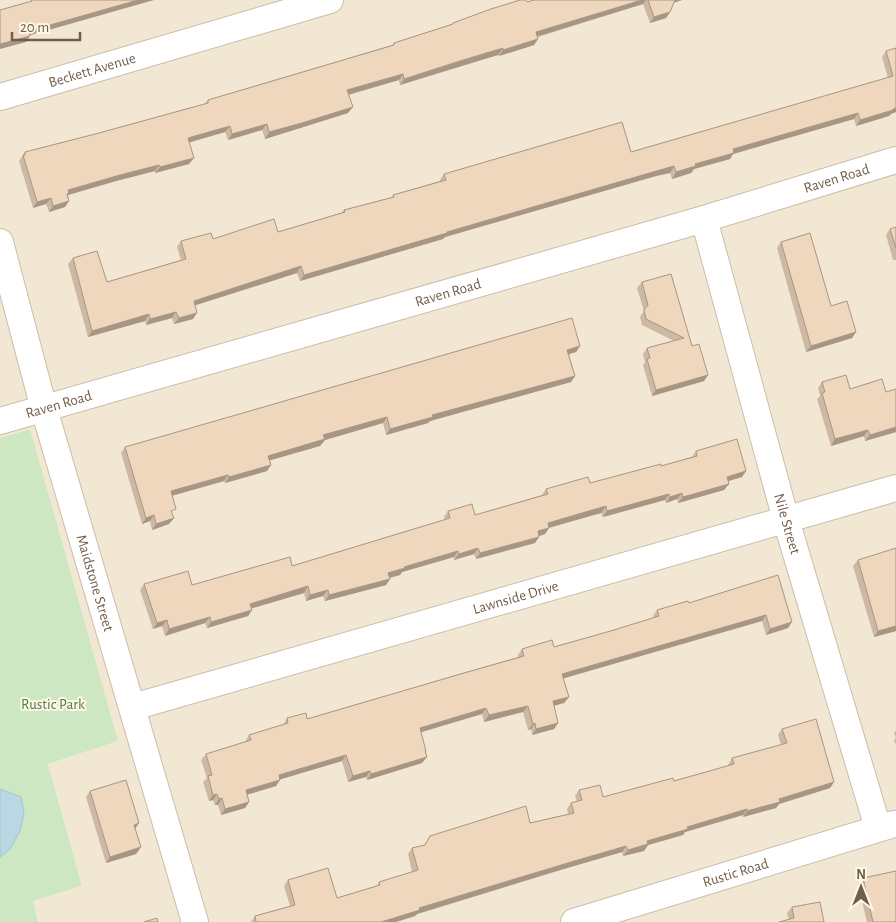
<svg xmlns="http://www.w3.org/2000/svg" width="896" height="922" font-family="'Alegreya Sans',sans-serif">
<rect width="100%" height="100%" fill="#fbf5e4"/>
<!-- residential -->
<path fill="#f2e7d3" d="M0,0H896V922H38L33,901L82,886L48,764L118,741L29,429L0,438Z"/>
<!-- green -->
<path fill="#cde7c3" d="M30,429L118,741L48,764L82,886L33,901L38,922H0V438Z"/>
<!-- water -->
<path fill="#bad8e3" stroke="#a0c6d4" d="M0,789L21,797L24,813L20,831L10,849L0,857Z"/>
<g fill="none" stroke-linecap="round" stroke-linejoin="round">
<defs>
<g id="minor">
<path id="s1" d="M0,97L330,0"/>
<path id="s2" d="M704,219L786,520L878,828"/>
<path id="s3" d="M0,242L44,409L195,922"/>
<path id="s4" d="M0,421L704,219L896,160"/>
<path id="s5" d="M133,707L896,488"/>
<path id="s6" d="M574,922L894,824"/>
</g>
</defs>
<!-- minor casing -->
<use href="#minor" stroke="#cbbdab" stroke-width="28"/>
<!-- minor -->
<use href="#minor" stroke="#fff" stroke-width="26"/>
</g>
<!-- wall -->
<g fill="#cdb9a3">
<path d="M534,0H682L674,3L670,12L666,18L650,23L643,4L538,37V39L534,45L499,56L498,55L459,66L400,85L399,80L349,95L348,113L265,139L262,130L228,140L225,132L189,142V164L155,173V171L116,181L68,195L69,201L65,207L49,212L46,204L33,208L19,161L25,152L99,133L205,104L208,100L392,45L394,43L452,24L453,23Z"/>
<path d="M896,48L891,114L889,116L856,126L854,119L733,154L730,159L694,169L691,173L672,179L670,173L656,176L445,237L443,239L300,281L297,273L195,305L193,319L174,324L172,318L146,325L145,321L88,337L68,264L73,258L107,282L181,260L177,247L181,241L213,239L278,232L341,213L344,210L392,197L393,195L440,181V180L444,174L631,152L888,78L882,57L886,51Z"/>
<path d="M896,227V260H893L886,235L890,229Z"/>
<path d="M781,242L831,306L856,332L852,338L806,352L777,248Z"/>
<path d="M642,282L692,346L708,375L704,381L652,396L643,365L645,362L643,354L647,348L674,341L642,325L640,317L644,311L637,288Z"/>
<path d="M580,346L576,352L569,354L575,376L571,382L430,421L428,423L386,435L383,423L325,440L320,446L270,460L271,465L267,471L225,483L224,481L172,496V514L174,518L169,524L152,530L150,521L142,524L121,453L125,447Z"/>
<path d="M822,382L850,389L896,432L865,441L864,436L831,446L817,399L820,396L818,388Z"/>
<path d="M696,451L746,471L742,477L728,481L729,484L724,490L678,503L677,499L666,503L665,500L603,517L601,513L549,528L545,534L539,536L535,543L476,559L474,554L454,560V557L402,572L400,575L390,578V579L386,585L325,601L323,596L306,601L304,593L252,608V610L248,616L207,628L205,623L165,636L162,626L153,629L140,590L144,584L192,585L292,566L445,520L444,517L448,511L475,515L542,495L546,489L590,483L661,466L692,457Z"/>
<path d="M858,560L896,631L874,637L853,566Z"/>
<path d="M778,575L788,628L766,635L762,621L563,678L569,697L564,703L554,706L558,723L554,729L532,735L531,729L528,730L523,712L484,722L482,714L421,732L426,751L425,752L422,763L367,780L366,777L348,782L342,761L280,779L276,786L247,795L249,802L245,808L221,815L218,805H215L213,800L209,801L203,782L207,778L201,760L206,754L245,742L249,735L283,725L287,718L307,719L518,657V655L522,649L554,647L614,630L654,618L653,616L657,610L689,603Z"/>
<path d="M782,729L834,782L830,788L779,804L776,808L743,817V815L685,832L683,835L648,845L644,851L623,856L622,852L567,868L417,914L415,916L396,922H251L255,916L290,906L284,886L288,880L337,898L377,886L379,882L412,872L408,854L412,848L424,845L430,836L530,823L568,814L567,809L571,803L577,802L575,796L579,790L603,797L674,781L728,766V765L732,758L781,745L778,735Z"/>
<path d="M896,731V745L894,740L896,738L894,733Z"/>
<path d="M90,791L141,847L136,854L106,863L86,797Z"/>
<path d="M863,878L896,922H867L858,884Z"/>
<path d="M792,907L824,922L789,920L787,913Z"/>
</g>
<!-- shaded-wall -->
<g fill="#a79684">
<path d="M138,0H154L24,37L29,31Z"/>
<path d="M642,0H646L643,4L532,38L536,32Z"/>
<path d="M675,0H682L672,3Z"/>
<path d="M670,12L666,18L650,23L654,17Z"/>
<path d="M30,36L26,42L0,49V44Z"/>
<path d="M538,39L534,45L499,56L503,50Z"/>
<path d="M503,48L498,55L400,85L404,79Z"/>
<path d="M403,74L399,80L343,96L347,90Z"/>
<path d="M353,107L348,113L265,139L269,132Z"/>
<path d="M896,108V112L891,114L889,116L856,126L860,120Z"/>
<path d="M858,113L854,119L733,154L730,159L694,169L691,173L672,179L676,172L733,149Z"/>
<path d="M267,124L262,130L228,140L232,134Z"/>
<path d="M230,126L225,132L184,144L188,138Z"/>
<path d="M194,158L189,164L155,173L160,167Z"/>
<path d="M159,165L155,171L116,181L68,195L65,199L68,190L120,175Z"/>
<path d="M674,166L670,173L656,176L445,237L443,239L300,281L304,275L447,232L660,170Z"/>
<path d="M51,198L46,204L33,208L37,202Z"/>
<path d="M69,201L65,207L49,212L53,206Z"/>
<path d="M301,266L297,273L190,307L194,301Z"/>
<path d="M176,312L172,318L146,325L150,319Z"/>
<path d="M197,313L193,319L174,324L179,318Z"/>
<path d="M149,314L145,321L88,337L92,331Z"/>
<path d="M856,332L852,338L806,352L811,346Z"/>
<path d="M580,346L576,352L563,356L567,350Z"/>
<path d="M708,375L704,381L652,396L656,390Z"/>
<path d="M575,376L571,382L430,421L428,423L386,435L390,429L432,415Z"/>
<path d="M387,417L383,423L325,440L320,446L264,462L268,456L323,435Z"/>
<path d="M896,427V432L865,441L870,435Z"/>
<path d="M868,430L864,436L831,446L835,439Z"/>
<path d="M271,465L267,471L225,483L229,477Z"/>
<path d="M746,471L742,477L722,483L727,477Z"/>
<path d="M228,475L224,481L167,497L171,491Z"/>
<path d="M729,484L724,490L678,503L683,497Z"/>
<path d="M682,493L677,499L666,503L670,497Z"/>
<path d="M669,494L665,500L603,517L607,511Z"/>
<path d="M606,506L601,513L544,529L548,523Z"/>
<path d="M154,515L150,521L142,524L146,518Z"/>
<path d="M174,518L169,524L152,530L156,524Z"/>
<path d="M549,528L545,534L533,538L538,531Z"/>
<path d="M539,537L535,543L476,559L480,553Z"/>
<path d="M478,548L474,554L454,560L459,554Z"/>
<path d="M458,551L454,557L402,572L400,575L384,579L388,573L404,567Z"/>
<path d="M390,579L386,585L325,601L329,595Z"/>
<path d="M308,586L304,593L246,610L250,604Z"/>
<path d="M328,590L323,596L306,601L310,595Z"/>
<path d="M252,610L248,616L207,628L211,622Z"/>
<path d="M766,615L762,621L558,680L562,674Z"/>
<path d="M210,617L205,623L165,636L169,629Z"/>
<path d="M167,620L162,626L153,629L157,623Z"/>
<path d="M792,622L788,628L766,635L770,629Z"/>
<path d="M896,626V631L874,637L878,631Z"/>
<path d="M569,697L564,703L548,707L553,701Z"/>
<path d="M528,706L523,712L484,722L489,715Z"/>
<path d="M486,708L482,714L415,734L420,728Z"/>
<path d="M535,723L531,729L528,730L533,724Z"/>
<path d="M558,723L554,729L532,735L536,729Z"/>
<path d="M346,755L342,761L275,781L279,775Z"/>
<path d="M427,757L422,763L367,780L371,774Z"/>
<path d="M370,771L366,777L348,782L353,776Z"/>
<path d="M280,780L276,786L242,796L246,790Z"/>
<path d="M834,782L830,788L779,804L776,808L743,817L747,811L779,799Z"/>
<path d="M217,794L213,800L209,801L213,795Z"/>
<path d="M222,798L218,805H215L219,799Z"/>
<path d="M249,802L245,808L221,815L225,809Z"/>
<path d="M747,809L743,815L685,832L683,835L648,845L644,851L623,856L628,850L647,841L687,827Z"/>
<path d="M139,823L135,829L134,825Z"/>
<path d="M626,846L622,852L567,868L417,914L415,916L396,922H381L419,908L571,862Z"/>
<path d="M141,847L136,854L106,863L110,857Z"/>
</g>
<!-- building -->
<g fill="#eed7bd" stroke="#a79684">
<path d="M31,0H138L29,31L30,36L0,44V10L32,1Z"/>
<path d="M520,0H526L527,2L534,0H642L536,32L538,39L503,50V48L463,60L404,79L403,74L347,90L353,107L302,123L269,132L267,124L232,134L230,126L188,138L194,158L160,167L159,165L120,175L68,190L69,193L67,194L69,201L53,206L51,198L37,202L23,155H25V152L99,133L208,103V100L394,45V43L453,24V23L491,9Z"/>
<path d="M648,0H675L670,12L654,17Z"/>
<path d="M896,48V108L893,109V110L860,120L858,113L733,149L734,153L695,164L696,166L676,172L674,166L660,170L447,232V233L304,275L301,266L194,301L197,313L179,318L176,312L150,319L149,314L92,331L73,258L97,251L107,282L186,259L181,241L211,233L213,239L274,219L278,232L345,212L344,210L394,197L393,195L446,180L444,174L622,122L631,152L893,76L886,51Z"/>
<path d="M896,227V248L890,229Z"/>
<path d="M810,233L831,306L847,301L856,332L811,346L781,242Z"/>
<path d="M671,274L692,346L699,344L708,375L656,390L647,359L650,358L647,348L684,338L646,319L644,310L648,305L642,282Z"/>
<path d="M572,318L580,346L567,350L575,376L432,415L433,417L390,429L387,417L323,435L325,439L268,456L271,465L229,477L228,475L171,491L176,509L171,511L174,518L156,524L154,515L146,518L125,447Z"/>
<path d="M846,375L850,389L882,379L886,392L896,389V427L870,435L868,430L835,439L822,393L825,392L822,382Z"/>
<path d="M737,439L746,471L727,477L729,484L683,497L682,493L670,497L669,494L607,511L606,506L548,523L549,528L538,531L539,537L480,553L478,548L459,554L458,551L404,567L405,568L388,573L390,579L329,595L328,590L310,595L308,586L250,604L252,610L211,622L210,617L169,629L167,620L157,623L144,584L188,571L192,585L290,557L292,566L450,518L448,511L472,504L475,515L548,494L546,489L588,477L590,483L661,464V466L697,456L696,451Z"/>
<path d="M896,548V626L878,631L858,560Z"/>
<path d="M778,575L792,622L770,629L766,615L562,674L569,697L553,701L558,723L536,729L535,723L533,724L528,706L489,715L486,708L420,728L426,751H425L427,757L371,774L370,771L353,776L346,755L279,775L280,780L246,790L249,802L225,809L222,798L219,799L217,794L213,795L208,776L212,775L206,754L251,740L249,735L288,723L287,718L306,713L307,719L464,673L524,656L522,649L552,640L554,647L614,630L659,616L657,610L688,601L689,603Z"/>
<path d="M816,719L834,782L779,799L780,802L747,811V809L687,827L688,829L647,841L648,844L628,850L626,846L571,862L419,908L420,910L381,922H256L255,916L295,905L288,880L328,868L337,898L380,885L379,882L418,870L412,848L425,845L430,836L526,806L530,823L574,813L571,803L582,800L579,790L600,785L603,797L673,778L674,781L734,764L732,758L787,743L782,729Z"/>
<path d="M126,780L139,823L134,825L141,847L110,857L90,791Z"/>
<path d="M896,871V922H873L863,878Z"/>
<path d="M820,902L824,922H779L794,918L792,907Z"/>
<path d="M157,918L158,922H144Z"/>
</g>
<g text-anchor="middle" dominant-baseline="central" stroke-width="4" stroke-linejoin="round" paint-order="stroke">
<!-- street labels -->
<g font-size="15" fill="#715d4b" stroke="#fef8e9">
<text stroke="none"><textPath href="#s1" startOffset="96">Beckett Avenue</textPath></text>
<text stroke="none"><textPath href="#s4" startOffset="871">Raven Road</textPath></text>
<text stroke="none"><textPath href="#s4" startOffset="466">Raven Road</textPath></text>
<text stroke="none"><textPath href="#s4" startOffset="61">Raven Road</textPath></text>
<text stroke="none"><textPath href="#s2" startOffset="316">Nile Street</textPath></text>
<text stroke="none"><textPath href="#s3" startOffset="354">Maidstone Street</textPath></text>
<text stroke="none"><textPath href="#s5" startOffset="398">Lawnside Drive</textPath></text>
<text stroke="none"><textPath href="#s6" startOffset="169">Rustic Road</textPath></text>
</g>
<!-- park labels -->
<g font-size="15" fill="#507c47" stroke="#fef8e9">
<text x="53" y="704">Rustic Park</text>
</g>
</g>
<!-- north arrow -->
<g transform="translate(861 887)" stroke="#fef8e9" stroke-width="4" paint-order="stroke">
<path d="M0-4L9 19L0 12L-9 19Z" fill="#715d4b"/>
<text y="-8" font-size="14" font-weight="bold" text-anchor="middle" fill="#715d4b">N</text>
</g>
<!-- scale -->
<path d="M12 32v8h68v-8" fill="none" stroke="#715d4b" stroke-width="2.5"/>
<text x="20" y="32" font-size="15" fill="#715d4b" stroke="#fef8e9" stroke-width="4" paint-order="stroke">20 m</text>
</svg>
